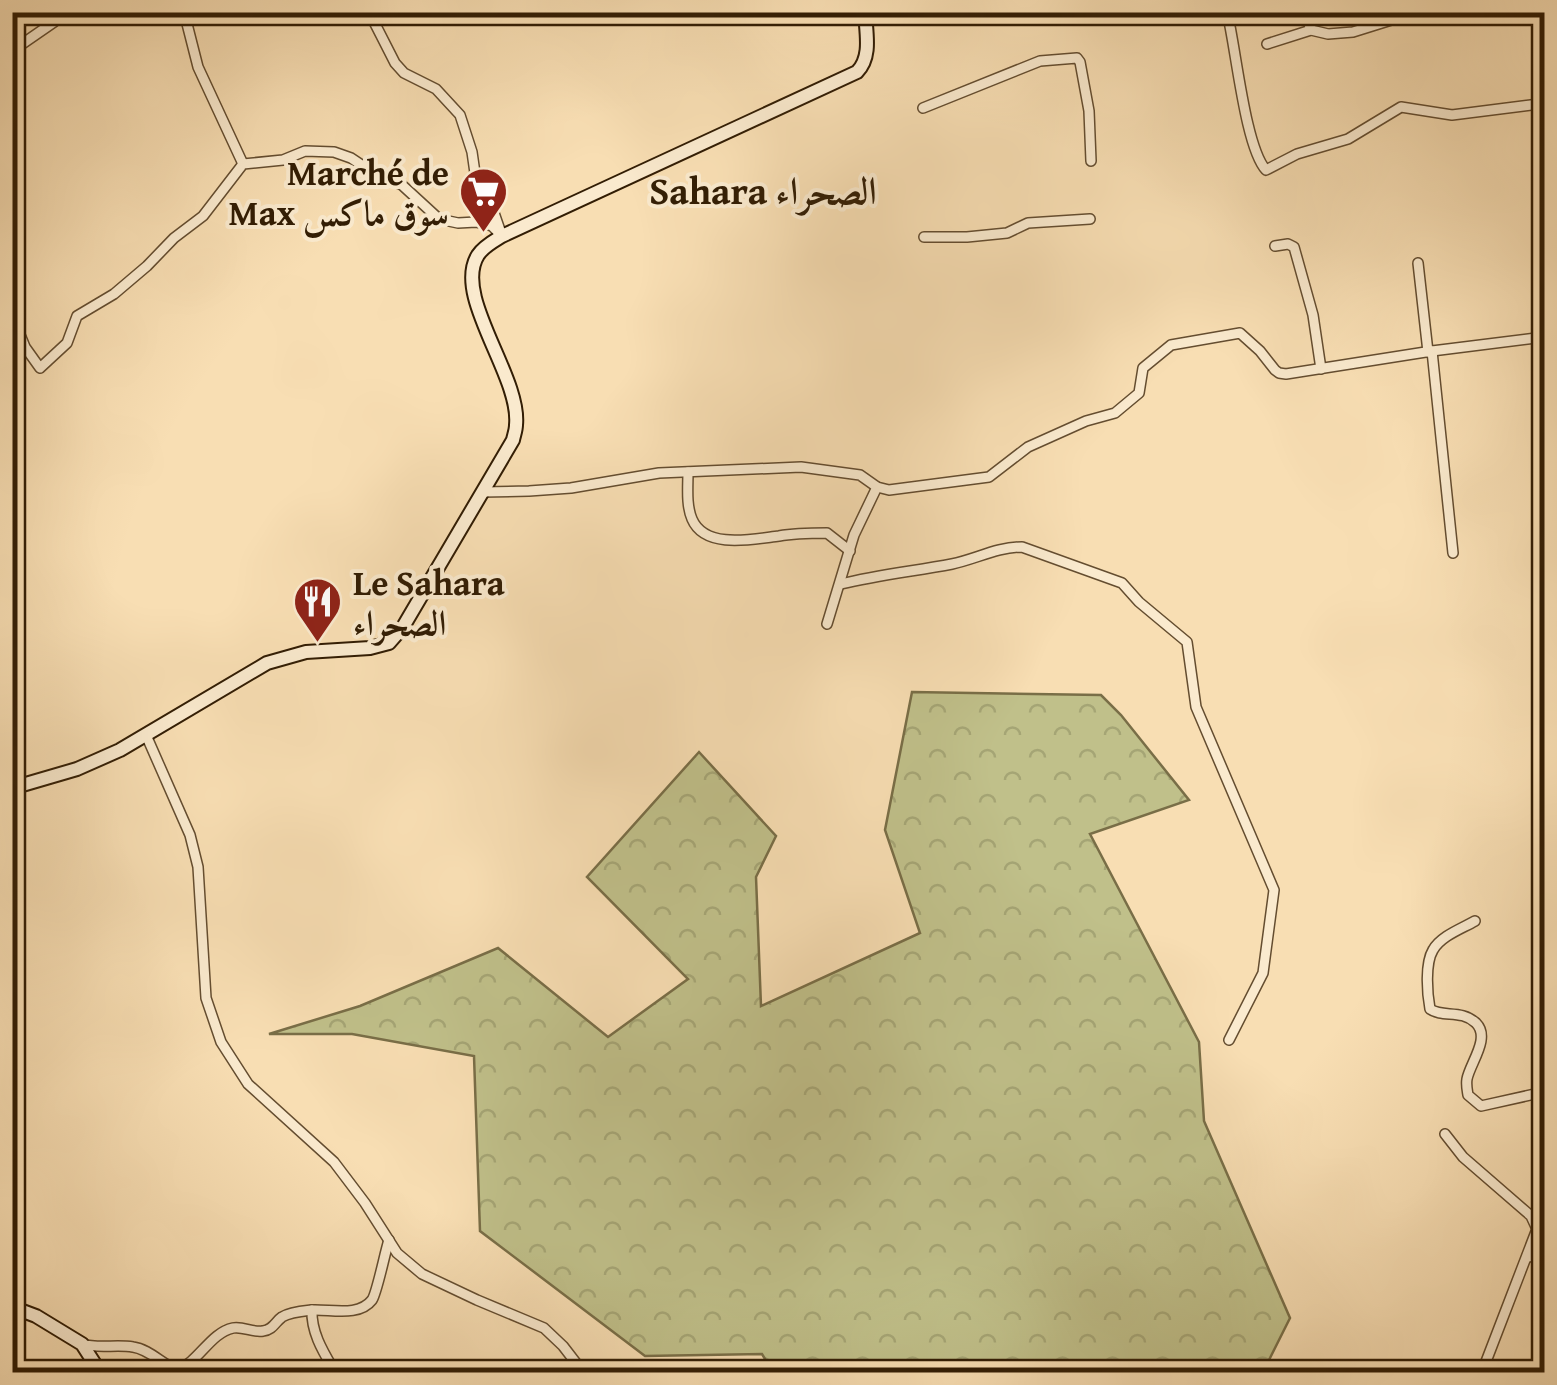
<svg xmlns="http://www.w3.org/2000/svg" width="1557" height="1385" font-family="'Gentium Book Plus',Amiri,serif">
<defs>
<pattern id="forest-crowns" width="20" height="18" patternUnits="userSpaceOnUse" patternTransform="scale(2.5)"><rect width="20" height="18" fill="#c0c08a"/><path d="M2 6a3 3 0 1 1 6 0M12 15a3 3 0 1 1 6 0" fill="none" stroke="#a5a575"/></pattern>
</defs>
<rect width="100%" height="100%" fill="#f8deb3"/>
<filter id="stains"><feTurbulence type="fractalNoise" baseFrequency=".002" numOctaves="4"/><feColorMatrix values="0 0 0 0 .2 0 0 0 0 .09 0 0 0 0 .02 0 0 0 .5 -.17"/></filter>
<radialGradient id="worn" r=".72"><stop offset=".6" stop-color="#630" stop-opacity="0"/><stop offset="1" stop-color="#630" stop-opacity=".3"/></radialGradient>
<!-- forest -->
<path fill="url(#forest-crowns)" stroke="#796e47" stroke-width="2.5" d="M912,692L1101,695L1121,715L1189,800L1090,834L1199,1042L1204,1121L1290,1318L1263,1372H773L762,1354L645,1356L480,1231L474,1056L352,1034H269L360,1006L498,948L608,1037L688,979L587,877L699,752L776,836L756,877L761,1006L920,933L885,830Z"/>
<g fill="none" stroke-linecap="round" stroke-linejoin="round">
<defs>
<g id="minor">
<path d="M184,12L198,67L243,164"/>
<path d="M369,12L395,63L404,73L436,89L460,115L472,152L477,187L493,210L501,233"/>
<path d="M792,12V14"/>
<path d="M1227,12C1236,48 1245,147 1266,170L1297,154L1348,139L1401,107L1452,115L1539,104"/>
<path d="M1305,12L1311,30"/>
<path d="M1267,44L1311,30L1328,34L1353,32L1417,12"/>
<path d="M12,51L54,22L62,12"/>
<path d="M923,108L1040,61L1077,58L1080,62L1089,111L1091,161"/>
<path d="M1543,226L1537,52L1544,42"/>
<path d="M924,237H967L1007,233L1028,223L1090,219"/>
<path d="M1275,246L1288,244L1294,247L1313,315L1321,369"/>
<path d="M1418,263L1428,352"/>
<path d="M12,315L25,347L40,368L67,343L77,316L114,294L147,266L174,238L203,216L243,164L283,160L305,151L334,152L351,158L378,176L402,185L439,219L458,223L476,222L492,226L502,236"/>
<path d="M1432,351L1453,553"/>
<path d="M688,472C688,487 686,505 692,519C705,550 754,539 779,536C795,533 811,533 827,533L850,551"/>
<path d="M482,492L529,491L571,488L659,473L801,467L860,475L877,487L889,490L989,477L1028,447L1086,421L1115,413L1139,393L1143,368L1171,345L1240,333L1260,351L1275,370L1279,373L1286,374L1432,351L1544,337"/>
<path d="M841,584C877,575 915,571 952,564C976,559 997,547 1022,547L1122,583L1139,602L1187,642L1196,707L1274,890L1263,973L1229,1040"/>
<path d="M827,624L854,535L877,487"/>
<path d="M146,735L190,835L198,867L206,998L221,1042L248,1084L334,1162L365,1203L397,1253L422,1274L477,1300L544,1328L563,1346L583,1372"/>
<path d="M1475,921C1461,929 1441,936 1433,950C1425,963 1427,993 1430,1009C1443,1018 1461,1009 1476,1023C1491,1038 1470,1063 1467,1079C1466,1085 1467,1089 1468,1095L1481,1106L1544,1092"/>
<path d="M1445,1134L1463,1157L1531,1216L1537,1229L1482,1372"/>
<path d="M1527,1257L1544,1255"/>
<path d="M312,1310C311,1333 324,1353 335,1372"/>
<path d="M82,1344C99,1349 116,1344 133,1347C149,1349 162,1364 177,1370C199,1362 210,1333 233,1328C243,1326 253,1333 263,1331C273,1330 275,1322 282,1317C290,1312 303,1311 312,1310C331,1309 359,1317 372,1300C377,1293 385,1252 389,1240"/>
</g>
<g id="secondary">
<path d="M12,788L77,769L120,750L267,663L306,652L370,648L389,643L403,627L513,440C514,435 516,430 516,425C521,376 452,296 478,255C484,246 494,241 502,236L857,72C872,57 866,33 865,12"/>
<path d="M12,1307L36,1316L82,1344L100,1372"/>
</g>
</defs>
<!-- minor casing -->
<use href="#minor" stroke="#644d30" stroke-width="12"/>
<!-- secondary casing -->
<use href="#secondary" stroke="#321d04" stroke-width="16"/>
<!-- minor -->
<use href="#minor" stroke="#faeace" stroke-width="9"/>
<!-- secondary -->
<use href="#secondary" stroke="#faeace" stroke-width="12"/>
</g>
<!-- icons -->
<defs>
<symbol id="supermarket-pin" viewBox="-11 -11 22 30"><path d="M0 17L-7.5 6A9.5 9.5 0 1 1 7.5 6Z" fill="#8f2418" stroke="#faeace"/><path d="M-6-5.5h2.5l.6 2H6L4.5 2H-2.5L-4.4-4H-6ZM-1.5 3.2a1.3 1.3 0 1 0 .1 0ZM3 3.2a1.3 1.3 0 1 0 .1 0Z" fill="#fff"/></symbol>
<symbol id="restaurant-pin" viewBox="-11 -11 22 30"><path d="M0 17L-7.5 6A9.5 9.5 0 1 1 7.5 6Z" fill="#8f2418" stroke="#faeace"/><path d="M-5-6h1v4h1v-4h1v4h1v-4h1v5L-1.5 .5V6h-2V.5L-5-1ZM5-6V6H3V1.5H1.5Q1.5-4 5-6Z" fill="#fff"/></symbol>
</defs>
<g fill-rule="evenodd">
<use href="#supermarket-pin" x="456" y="164" width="55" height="75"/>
<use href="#restaurant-pin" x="290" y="574" width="55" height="75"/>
</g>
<g text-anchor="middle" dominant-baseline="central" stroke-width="8" stroke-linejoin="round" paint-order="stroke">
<!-- poi labels -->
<g font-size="35" font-weight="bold" fill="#321d04" stroke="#faeace" text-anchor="end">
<text x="449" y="172">Marché de<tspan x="449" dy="40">Max سوق ماكس</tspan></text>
<text x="353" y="582" text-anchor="start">Le Sahara<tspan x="353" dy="40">الصحراء</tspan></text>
</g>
<!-- neighbourhood labels -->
<g font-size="38" font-weight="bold" fill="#321d04" stroke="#faeace">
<text x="763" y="190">Sahara الصحراء</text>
</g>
</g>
<!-- margin -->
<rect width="1557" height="1385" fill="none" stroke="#f8deb3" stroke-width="50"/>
<rect x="15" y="15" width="1527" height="1355" fill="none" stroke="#321d04" stroke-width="5"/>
<rect x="25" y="25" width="1507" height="1335" fill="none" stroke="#321d04" stroke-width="2.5"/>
<rect width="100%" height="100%" filter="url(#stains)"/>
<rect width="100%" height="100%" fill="url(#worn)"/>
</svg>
